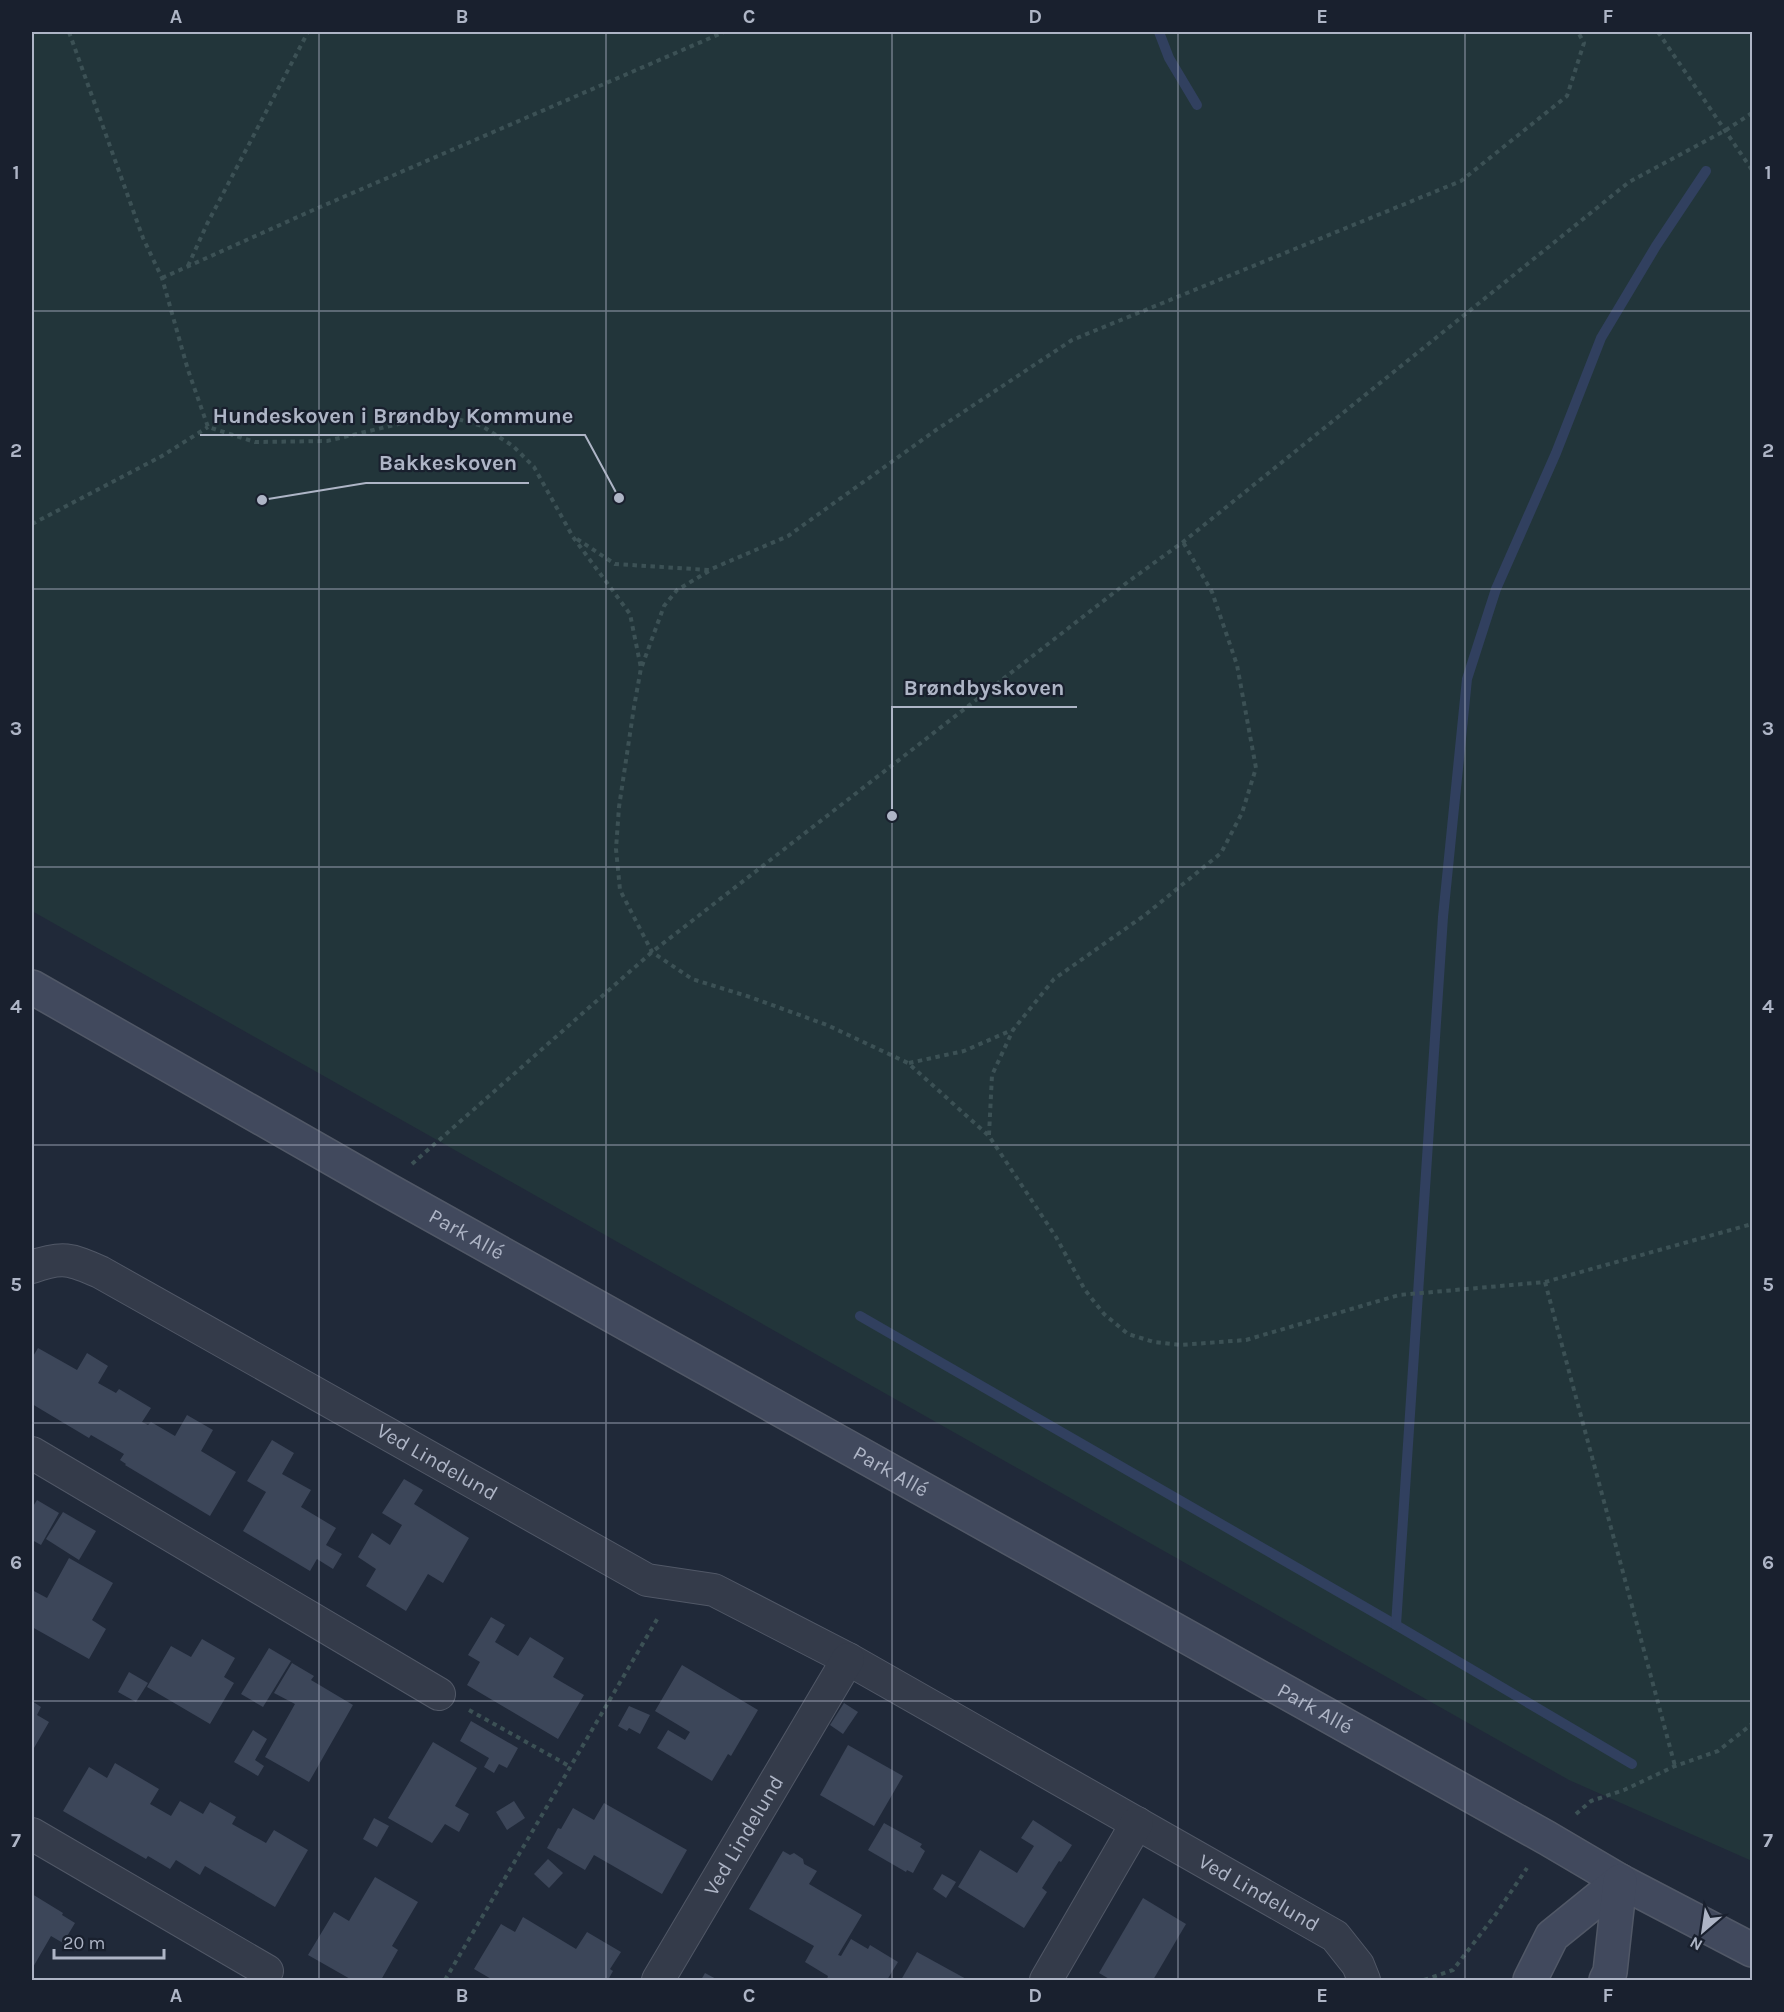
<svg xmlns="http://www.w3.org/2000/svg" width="1784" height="2012" font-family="Karla,sans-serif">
<rect width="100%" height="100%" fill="#202939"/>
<!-- green -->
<path fill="#22353a" d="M32,32H1752V1861L1569,1780L32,911Z"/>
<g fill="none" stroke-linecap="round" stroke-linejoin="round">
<!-- stream -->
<g stroke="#31405f" stroke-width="10">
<path d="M1159,32L1169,58L1197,105"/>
<path d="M860,1316L1396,1625L1632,1764"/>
<path d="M1396,1625L1443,917L1467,679L1496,589L1556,453L1601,338L1656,246L1706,171"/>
</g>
</g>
<!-- building -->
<g fill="#3c4659">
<path d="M38,1348L77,1370L87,1353L108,1366L98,1383L116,1393L119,1389L151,1408L142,1422L148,1425L151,1422L175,1436L187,1415L213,1430L201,1451L236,1472L210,1516L125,1465L126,1464L120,1460L124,1454L91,1435L89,1438L32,1404V1358Z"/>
<path d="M272,1440L294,1453L282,1474L311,1490L301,1507L336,1528L326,1545L342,1554L333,1569L317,1559L310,1571L243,1531L266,1492L247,1481Z"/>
<path d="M404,1479L423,1490L414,1504L469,1538L443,1583L428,1574L406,1611L366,1586L376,1569L358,1557L372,1533L390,1545L402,1525L382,1513Z"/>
<path d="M37,1500L59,1513L41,1545L32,1540V1508Z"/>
<path d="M63,1512L96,1531L79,1560L46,1539Z"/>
<path d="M69,1558L113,1583L92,1620L106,1629L89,1659L32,1627V1590L47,1598Z"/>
<path d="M491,1617L505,1625L495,1642L518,1656L530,1637L564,1658L553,1677L584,1695L558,1739L467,1685L480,1662L468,1655Z"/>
<path d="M202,1639L235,1658L224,1677L234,1683L210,1724L147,1687L171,1646L191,1657Z"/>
<path d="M269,1648L291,1661L263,1707L241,1694Z"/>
<path d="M292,1663L314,1676L311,1680L353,1705L309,1782L265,1757L295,1704L274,1693Z"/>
<path d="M682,1665L758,1710L731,1756L728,1754L712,1781L657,1748L668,1730L685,1740L690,1732L655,1711Z"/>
<path d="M129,1672L148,1683L136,1702L118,1692Z"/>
<path d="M32,1701L41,1707L37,1715L49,1722L34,1748L32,1747Z"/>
<path d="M844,1703L858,1712L843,1734L830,1725Z"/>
<path d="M629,1706L650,1715L640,1734L629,1728L627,1731L618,1726Z"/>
<path d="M471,1721L518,1748L507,1768L499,1764L494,1773L484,1767L489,1758L460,1741Z"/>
<path d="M253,1730L267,1739L255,1760L264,1766L258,1776L234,1762Z"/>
<path d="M433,1742L477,1768L455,1806L469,1814L459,1832L445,1824L432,1843L388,1818Z"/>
<path d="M848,1745L903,1776L874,1826L820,1795Z"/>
<path d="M115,1763L159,1789L150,1804L171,1816L180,1801L203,1814L210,1802L236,1817L232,1824L266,1843L274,1830L308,1850L275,1907L205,1866L200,1875L176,1860L170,1869L148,1856L146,1859L63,1811L89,1767L107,1778Z"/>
<path d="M514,1801L525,1818L507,1830L496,1812Z"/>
<path d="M604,1803L687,1850L662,1894L594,1855L585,1870L547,1848L558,1828L561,1829L573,1808L594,1820Z"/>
<path d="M374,1818L389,1826L377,1847L363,1839Z"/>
<path d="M1033,1820L1072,1845L1061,1862L1059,1861L1042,1888L1047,1892L1024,1928L958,1887L980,1850L1017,1873L1034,1846L1021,1838Z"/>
<path d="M884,1823L922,1844L920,1847L925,1851L913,1873L907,1870L906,1872L868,1850Z"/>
<path d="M783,1851L790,1855L794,1853L803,1859L804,1864L817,1871L809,1884L862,1915L838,1955L841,1956L851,1939L868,1949L870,1945L898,1962L887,1980H828L827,1979L828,1976L805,1962L814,1946L749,1909Z"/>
<path d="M548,1859L563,1873L549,1888L534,1874Z"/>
<path d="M942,1874L956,1882L946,1898L933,1889Z"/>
<path d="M375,1877L418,1902L392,1946L398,1950L381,1980H352L308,1955L334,1912L349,1921Z"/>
<path d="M32,1894L63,1913L62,1915L75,1923L63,1943L51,1936L32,1969Z"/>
<path d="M1143,1898L1186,1924L1153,1980H1111L1099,1973Z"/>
<path d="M523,1917L576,1949L587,1932L621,1952L610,1969L613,1971L608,1980H493L474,1969L501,1924L515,1932Z"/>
<path d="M917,1952L968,1980H901Z"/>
<path d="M705,1973L718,1980H701Z"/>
</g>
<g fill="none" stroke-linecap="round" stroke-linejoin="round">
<defs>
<g id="street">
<path id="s1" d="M32,1267C62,1256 71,1259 100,1272L647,1580L714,1590L848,1659L1335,1936L1358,1965L1364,1980"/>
<path d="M32,1453L439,1694"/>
<path d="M32,1834L267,1971"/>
<path id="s2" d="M658,1980L848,1659"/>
<path d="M1046,1980L1137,1823"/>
</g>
<g id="secondary">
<path id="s3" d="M32,987L384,1188L1547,1838L1620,1881L1752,1950"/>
<path d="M1530,1980L1552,1936L1620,1881"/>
<path d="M1606,1980L1610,1972L1620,1881"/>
</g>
</defs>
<!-- street casing -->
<use href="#street" stroke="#515867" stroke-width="34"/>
<!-- secondary casing -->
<use href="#secondary" stroke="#515867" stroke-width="36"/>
<!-- path -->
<g stroke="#3c5155" stroke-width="4" stroke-dasharray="4.5 4.5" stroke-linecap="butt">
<path d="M69,32L143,238L162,278L188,370L208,427L255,442L327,441L411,421L454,418L482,426L513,446L534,467L573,537L630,614L641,668L634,707L619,807L616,849L620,890L652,952L692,979L750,997L827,1025L908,1063L989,1136L1056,1237L1085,1290L1104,1314L1128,1334L1154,1342L1180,1345L1246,1340L1399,1295L1545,1282L1752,1224"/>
<path d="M1658,32L1752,170"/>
<path d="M188,266L207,224L308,32"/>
<path d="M162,278L311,211L724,32"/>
<path d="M32,524L162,456L208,427"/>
<path d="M577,539L615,564L709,570L788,536L936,430L1072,340L1461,181L1567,96L1584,43L1578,32"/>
<path d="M642,666L664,606L677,590L709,571"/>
<path d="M909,1063L964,1051L1012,1030"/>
<path d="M989,1135L992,1075L1013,1030L1054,979L1145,915L1221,853L1242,813L1256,768L1237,665L1212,592L1183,542"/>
<path d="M412,1164L652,952L1129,581L1183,542L1629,182L1726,130L1752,113"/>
<path d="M1545,1282L1675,1766"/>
<path d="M469,1710L571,1767"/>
<path d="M1576,1814L1591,1801L1624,1790L1675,1766L1718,1751L1752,1724"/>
<path d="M445,1980L659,1616"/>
<path d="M1424,1980L1453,1970L1496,1914L1527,1868"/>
</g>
<!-- street -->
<use href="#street" stroke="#343b4a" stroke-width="32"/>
<!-- secondary -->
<use href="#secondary" stroke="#41495d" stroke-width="33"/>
</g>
<!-- grid -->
<path fill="none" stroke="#aeb5c6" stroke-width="1.5" stroke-opacity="0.55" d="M319,32V1980M606,32V1980M892,32V1980M1178,32V1980M1465,32V1980M32,311H1752M32,589H1752M32,867H1752M32,1145H1752M32,1423H1752M32,1701H1752"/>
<g text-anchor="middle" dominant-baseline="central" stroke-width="4.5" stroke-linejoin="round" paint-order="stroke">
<!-- street labels -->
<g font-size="21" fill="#aeb5c6" stroke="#19202e">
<text stroke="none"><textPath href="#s3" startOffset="500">Park Allé</textPath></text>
<text stroke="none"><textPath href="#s1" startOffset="458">Ved Lindelund</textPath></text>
<text stroke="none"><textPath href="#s3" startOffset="986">Park Allé</textPath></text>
<text stroke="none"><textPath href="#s3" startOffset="1472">Park Allé</textPath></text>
<text stroke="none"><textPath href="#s2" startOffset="168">Ved Lindelund</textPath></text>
<text stroke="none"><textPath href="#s1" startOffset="1390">Ved Lindelund</textPath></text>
</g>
</g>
<!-- callouts -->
<path fill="none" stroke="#aeb5c6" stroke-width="2" d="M619 498L585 435H200M262 500L366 483H529M892 816L892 707H1077"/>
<g fill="#aeb5c6" stroke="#19202e" stroke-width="2">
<circle cx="619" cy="498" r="6"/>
<circle cx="262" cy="500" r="6"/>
<circle cx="892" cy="816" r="6"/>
</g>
<g font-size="22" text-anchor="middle" font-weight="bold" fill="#aeb5c6" stroke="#19202e" stroke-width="4.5" stroke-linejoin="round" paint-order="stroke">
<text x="393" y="423">Hundeskoven i Brøndby Kommune</text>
<text x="448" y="470">Bakkeskoven</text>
<text x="984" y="695">Brøndbyskoven</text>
</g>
<!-- border -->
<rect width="1784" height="2012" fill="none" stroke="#19202e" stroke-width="66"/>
<!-- north arrow -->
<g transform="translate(1703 1931) rotate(209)" stroke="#19202e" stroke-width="4.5" paint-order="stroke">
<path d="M0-4.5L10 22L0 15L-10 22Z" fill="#aeb5c6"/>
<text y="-9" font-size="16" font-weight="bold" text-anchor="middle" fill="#aeb5c6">N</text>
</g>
<!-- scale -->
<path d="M54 1949v9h110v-9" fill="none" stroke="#aeb5c6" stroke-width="3"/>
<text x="63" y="1949" font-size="18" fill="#aeb5c6" stroke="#19202e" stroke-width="4.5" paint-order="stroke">20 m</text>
<rect x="33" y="33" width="1718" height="1946" fill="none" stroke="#aeb5c6" stroke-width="2"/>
<g font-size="20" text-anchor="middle" font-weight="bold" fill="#aeb5c6">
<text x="176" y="23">A</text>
<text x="462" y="23">B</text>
<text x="749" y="23">C</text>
<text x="1035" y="23">D</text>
<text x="1322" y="23">E</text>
<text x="1608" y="23">F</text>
<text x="16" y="179">1</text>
<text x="1768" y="179">1</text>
<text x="16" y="457">2</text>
<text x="1768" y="457">2</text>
<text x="16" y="735">3</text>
<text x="1768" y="735">3</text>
<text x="16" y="1013">4</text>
<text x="1768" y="1013">4</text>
<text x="16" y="1291">5</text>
<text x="1768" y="1291">5</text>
<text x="16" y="1569">6</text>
<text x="1768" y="1569">6</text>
<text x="16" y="1847">7</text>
<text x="1768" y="1847">7</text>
<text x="176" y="2002">A</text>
<text x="462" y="2002">B</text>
<text x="749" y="2002">C</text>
<text x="1035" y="2002">D</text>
<text x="1322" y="2002">E</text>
<text x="1608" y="2002">F</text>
</g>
</svg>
